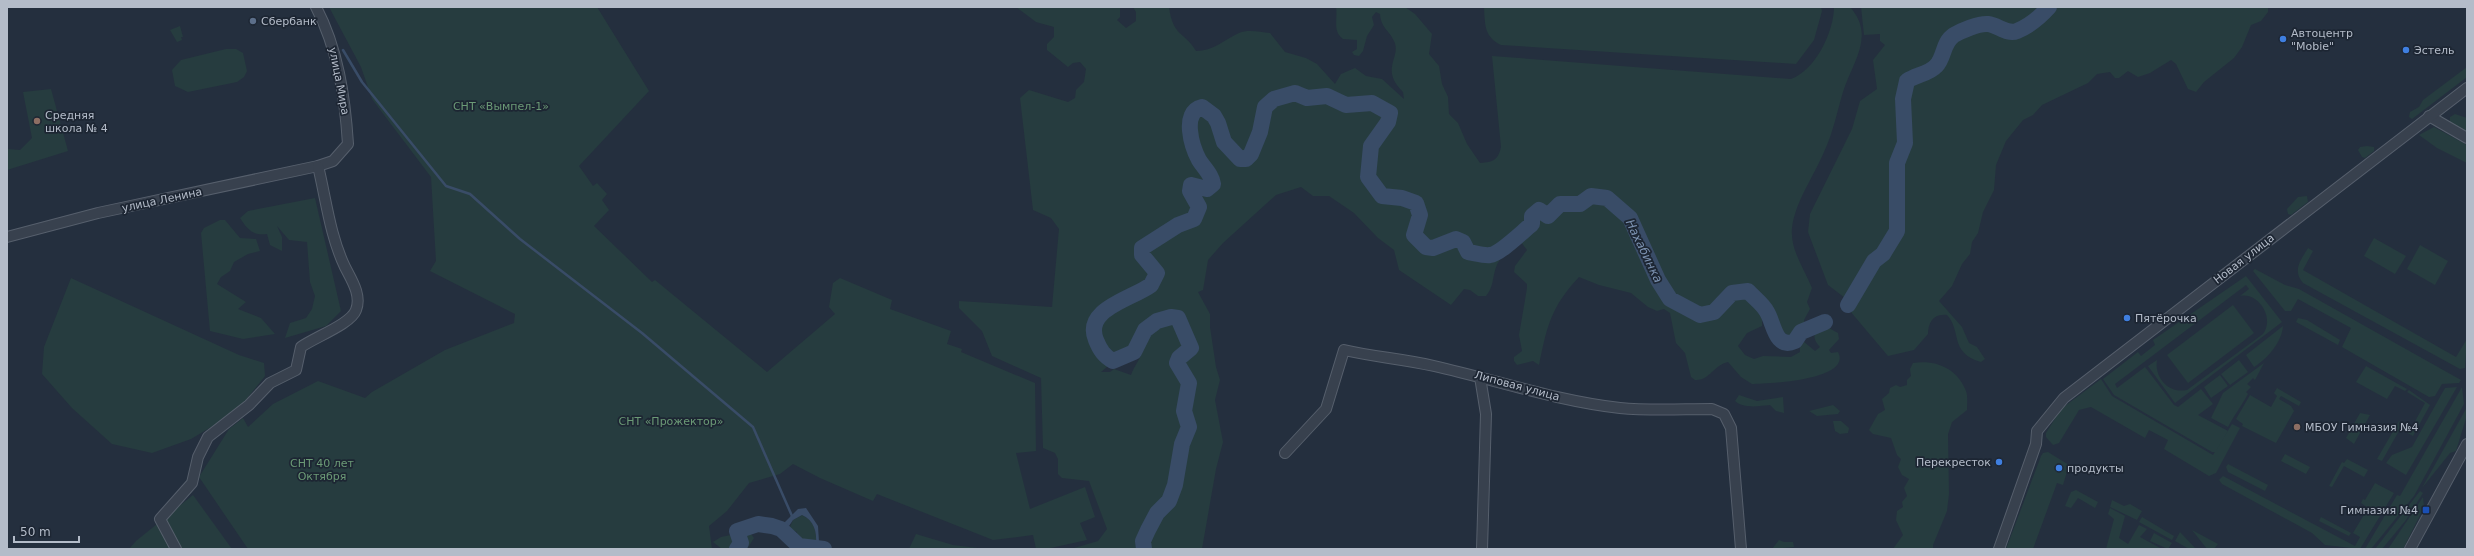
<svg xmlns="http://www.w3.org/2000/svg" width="2474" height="556" font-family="'DejaVu Sans',sans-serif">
<rect width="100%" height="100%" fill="#242f3e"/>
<!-- green -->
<g fill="#263c3f" fill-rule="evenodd">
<path d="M329,7H597L649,91L579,166L593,186L597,183L607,194L602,200L609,210L594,226L652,282L655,280L767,372L835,314L829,307L833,283L840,278L892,300L890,309L951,331L947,344L962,349L961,352L1035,383L1036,451L1016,453L1030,509L1085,487L1095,517L1080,523L1087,540L1046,549H1036L1033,535L993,540L877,494L873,501L820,478L793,464L780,474L749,483L727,511L709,526L712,549H248L199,477L229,429L243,418L248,427L273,404L318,381L365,398L372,392L445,350L514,323L515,314L430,271L436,261L431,177L372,99L361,67Z"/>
<path d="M1016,7H1120V17L1117,20L1126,28L1136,21V12L1133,7H1169C1173,37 1184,31 1196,51C1213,51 1224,40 1239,33C1248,29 1260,32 1270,33L1285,52L1306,58L1317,64L1335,84L1341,74L1355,68L1366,76L1382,79L1404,99L1403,92C1379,69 1402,57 1394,41C1389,30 1381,28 1380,14L1376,12L1372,17L1374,25L1367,36L1363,51L1359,56L1354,55L1352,52L1357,49V40L1343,39C1332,31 1338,19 1336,7H1405L1415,14L1432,34L1429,54L1439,66L1442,84L1448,97L1449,114L1458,123L1467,144L1480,163C1494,162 1498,160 1501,147L1492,56L1791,79C1816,70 1834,31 1834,7H1850C1876,36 1852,63 1843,92C1837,112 1833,133 1824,152C1814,176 1795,202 1792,228C1790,250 1804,268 1812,288L1807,302L1810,309L1804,320L1806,335L1802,338H1790L1771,319V314L1762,306V326L1747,333L1738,346L1745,355L1754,359L1763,356L1791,357L1800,352V344L1803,341L1815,351L1820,347C1814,340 1812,336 1818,328L1827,327L1838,333L1839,339L1829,350L1831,353L1838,352C1853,380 1766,384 1752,384L1741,377L1728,362C1714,365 1709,381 1695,380L1691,377L1685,353L1676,343L1670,313L1664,309L1657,311L1648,307L1631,293L1599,285L1579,277C1551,307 1547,326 1539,365L1533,361L1517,365L1514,361V357L1522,351L1519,335L1527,288V284L1514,272L1515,266L1527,250L1521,242L1514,250H1508C1488,269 1498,282 1486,296H1478L1470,290L1464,289L1451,305L1399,270L1394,250L1378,238L1354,213L1329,196H1313L1301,187L1276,195L1223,243L1208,260L1203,290L1198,292L1210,314V327L1216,367L1220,380L1215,400L1223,442L1216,469L1202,549H1071L1098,541L1107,529L1089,481L1062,478L1058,474V459L1055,453L1043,448L1041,378L992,356L982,331L959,308V301L1052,307L1059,229L1051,218L1033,210L1020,98L1029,90L1068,102L1075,98L1076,90L1084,82L1086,69L1080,62L1073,63L1068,67L1047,50V44L1054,37V27L1036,22ZM1135,344L1142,350C1141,359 1134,366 1131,375L1114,369L1110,372H1101L1108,366V359L1117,360L1130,352Z"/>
<path d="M1484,7H1821L1822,11L1814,40L1796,64L1501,45C1484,37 1485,24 1484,7Z"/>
<path d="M1861,7H2268V12L2261,21L2251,25L2242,47L2234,58L2204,82L2196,92L2188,89L2176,64L2171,60L2150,73L2138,77L2128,71L2119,78H2115L2110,72L2097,74L2088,83L2042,105L2033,115L2023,120L2006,141L1996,165L1994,190L1983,212L1978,233L1972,242L1970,254L1962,264L1952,286L1939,301L1962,327L1969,343L1977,347L1985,359L1981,362C1949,353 1962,331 1947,315C1934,313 1928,322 1928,334L1914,350L1888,356L1850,311L1849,301L1828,285L1808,232L1810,214L1852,129L1860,101L1877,89L1873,60L1885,45L1880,41V34L1864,35Z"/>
<path d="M180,26L183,37H181L182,40L177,42L170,30Z"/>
<path d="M226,49H236L243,53L247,71L244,77L237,82L188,92L175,86L172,70L181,60Z"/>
<path d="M2467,67V77L2412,119L2409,117L2410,112L2419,107L2423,100Z"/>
<path d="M51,89L68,151L7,170V149L20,150L32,138L23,92Z"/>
<path d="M2455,114L2467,118V134L2450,122V117Z"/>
<path d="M2434,127L2467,145V163L2437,148L2419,135Z"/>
<path d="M2367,146L2374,147V151L2365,158L2362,157L2358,150L2360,147Z"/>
<path d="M2307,196L2308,202L2291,215L2288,214L2287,209L2298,197Z"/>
<path d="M315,198L341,311L326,326L285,338L290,323L306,318L312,309L315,296L310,282L307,242L289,240L277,226L282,237V251L270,245L267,234C253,236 247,229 240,218L248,211Z"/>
<path d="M220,220H225L240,238L256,239L260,251L248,254L234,262L230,271L221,277L217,284L246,302L238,309L261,318L275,334L243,339L210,331L201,233L204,228Z"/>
<path d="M2374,238L2406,256L2395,274L2364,256Z"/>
<path d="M2420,245L2448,261L2435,285L2407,269Z"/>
<path d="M2308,248L2313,251L2303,270L2456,357L2467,339L2465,368L2460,369L2303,283C2292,270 2301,260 2308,248Z"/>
<path d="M2255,269L2285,285L2299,289L2461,380L2459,383L2442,384L2435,396L2429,397L2342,347L2351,328L2298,299L2291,311H2285L2253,271Z"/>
<path d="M2246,276L2282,322L2175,403L2148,366L2157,360C2154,378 2169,394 2187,390L2263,334C2275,319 2259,292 2240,296L2249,289L2246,285L2115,384L2117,388L2145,367L2174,405L2178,407L2201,389L2213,404L2198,415L2228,431L2216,452H2212L2114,395L2103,379L2138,352L2141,356L2155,345L2153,340Z"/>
<path d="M71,278L239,355L264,363L265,376L236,412L191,439L152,453L112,444L72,408L42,374L44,347Z"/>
<path d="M2233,305L2254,333L2188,383L2167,355Z"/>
<path d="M2298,318L2307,320L2340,340L2338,345L2296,322Z"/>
<path d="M2283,326C2282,342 2267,359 2254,367L2246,355Z"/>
<path d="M2239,360L2248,372L2230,385L2221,374Z"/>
<path d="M1913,363C1936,359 1958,369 1966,391C1968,396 1967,404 1967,410L1952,422L1948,434L1949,494L1947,511L1933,545V549H1893L1903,535L1896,520L1897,511L1903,507L1902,502L1907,496L1904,488L1909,479L1902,475L1898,467L1901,459L1897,455L1891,438L1873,434L1869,430L1878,414L1885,410L1882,399L1889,393L1890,388L1896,385L1900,387L1907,385V380L1911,376L1910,369Z"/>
<path d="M2264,363L2255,380L2253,378L2247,384L2251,387L2246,392L2248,394C2240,408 2235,414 2228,427L2211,418L2223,393Z"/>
<path d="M2366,366L2407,389L2405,391L2395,386L2387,399L2356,382Z"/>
<path d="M2220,375L2228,386L2211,398L2204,387Z"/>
<path d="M2101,379L2112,396L2213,455L2232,424L2240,428L2216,473L2209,476L2164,449L2168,440L2149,430L2145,438L2091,407L2079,410L2059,443L2053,445L2046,437V433L2061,409Z"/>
<path d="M2457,387L2406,475L2386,463L2392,455L2412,447L2445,388Z"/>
<path d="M2462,387L2464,404L2414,496L2371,549H2365L2397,495L2400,496Z"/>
<path d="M2277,388L2301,402L2299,406L2281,396L2279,399L2291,406L2294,411L2276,443L2242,426L2243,424L2236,419L2250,395L2271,407L2277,396L2274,393Z"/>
<path d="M2409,390L2430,405L2413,436L2400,429L2382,461L2377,459L2399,421L2412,427L2425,403L2407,392Z"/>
<path d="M1739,395L1757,401L1783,397L1784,413L1776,411L1770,405C1759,406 1744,409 1735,401Z"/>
<path d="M1833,405L1840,411L1838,414L1817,416L1809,411Z"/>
<path d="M2467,407V415L2456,451L2450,453L2422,488Z"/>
<path d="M2360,413L2370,415L2354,444L2346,438Z"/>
<path d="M1833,421H1841L1849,428L1848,433L1840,434L1835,431Z"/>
<path d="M2048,452L2069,465L2063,485L2057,483L2033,549H2006L2041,456L2043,453Z"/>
<path d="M2285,454L2310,467L2306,474L2281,461Z"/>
<path d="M2347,459L2368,470L2364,477L2344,466L2332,487L2329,486L2342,462L2344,463Z"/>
<path d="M2228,464L2268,485L2265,491L2228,472L2226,467Z"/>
<path d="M2223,476L2355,546L2360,537L2353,533L2368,508L2361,503L2363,499L2365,500L2375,483L2394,493L2360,549L2325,545L2312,533L2222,484L2219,480Z"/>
<path d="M2076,490L2098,502L2095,508L2078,498L2071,508L2065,506L2071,492Z"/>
<path d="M2420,491L2423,493L2406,520L2382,549H2375Z"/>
<path d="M193,495L232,549H129L136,541Z"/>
<path d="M2423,497L2424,507L2403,549H2388Z"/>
<path d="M2112,500L2124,506L2130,504L2142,511L2137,520L2110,507Z"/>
<path d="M2110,508L2125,516L2119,538L2128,544L2139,525L2147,529L2140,537L2162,549H2106L2114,519L2108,514Z"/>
<path d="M802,515C814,520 817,531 816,544L808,546L807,543L796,540L797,532L789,529L793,520Z"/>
<path d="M2142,517L2174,536L2172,540L2139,522Z"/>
<path d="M2321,517L2351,533L2349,536L2319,521Z"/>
<path d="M2192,530L2218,544L2214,549H2207Z"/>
<path d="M746,532L751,534L754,538L747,549H722L713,542L721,537Z"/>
<path d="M2180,532L2196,549H2189L2175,541Z"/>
<path d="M2154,533L2172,543L2168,549L2150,541Z"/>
<path d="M916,534L953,545L986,549H909Z"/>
<path d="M1779,540L1784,542H1793L1794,547L1772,549Z"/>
</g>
<!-- water -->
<path fill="#394c67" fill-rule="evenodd" d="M806,508L818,526L819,542L824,544L827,549H797L781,532L776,531L772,526H781L798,509ZM802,515C814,520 817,532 816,544L808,546L807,543L794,539L785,532L793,520Z"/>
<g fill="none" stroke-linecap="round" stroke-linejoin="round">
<!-- stream -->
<path stroke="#394c67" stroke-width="2.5" d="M343,50L362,82L446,186L470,194L520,239L642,333L753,427L792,516L791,519"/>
<!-- river -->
<g stroke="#394c67" stroke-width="16">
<path d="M1848,305L1874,261L1883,254L1897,231V163L1905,143L1903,99L1907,81C1915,75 1929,74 1936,66C1945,57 1942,43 1954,35C1961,31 1979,23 1988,24C1998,25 2007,35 2017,31C2029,26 2041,16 2049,7"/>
<path d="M737,549L741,543L737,531L758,524L772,526L781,529L799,546L824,549"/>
<path d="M1144,549L1143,541L1148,530L1157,513L1169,501L1175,485L1182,444L1189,427L1184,411L1189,383L1177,363L1179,358L1191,348L1178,318L1171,317L1157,321L1145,330L1134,352L1113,361C1104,356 1100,350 1096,340C1083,309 1132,299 1151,285L1157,273L1142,255V248L1178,225L1194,219L1199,207L1190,191L1191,185L1207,189L1213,184C1212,175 1204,168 1199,160C1192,147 1181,112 1202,107L1214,116L1218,123L1224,142L1240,159H1246L1251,154L1260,132L1265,107L1274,99L1295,93L1307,98L1327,96L1346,105L1372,103L1390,113L1388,122L1371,146L1368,177L1382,196L1402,198L1416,203L1420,215L1414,235L1426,247L1433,248L1456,239L1463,242L1468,252C1475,253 1484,256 1490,255C1500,254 1522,232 1532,224V216L1539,210L1548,216L1560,204H1580L1591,196L1607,198L1630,218L1658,280L1670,299L1700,315L1714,312L1732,293L1748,291C1754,298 1763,304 1767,312C1774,323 1775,350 1795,341L1801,332L1825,322"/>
</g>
<defs>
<g id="minor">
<path d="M2429,116L2467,138"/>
<path d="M7,237L98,213L318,166L333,161L348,144C345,97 338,49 316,7"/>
<path d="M1480,377L1486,414L1482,549"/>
<path d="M1285,453L1326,409L1344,350C1374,357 1404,359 1434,366C1496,380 1557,401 1620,408C1650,411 1682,409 1712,409L1724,414L1731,428L1741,549"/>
<path d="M176,549L160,519L192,483L198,457L208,437L249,405L270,383L296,370L301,347C315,337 351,324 356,310C362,295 351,279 345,267C330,236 326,199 318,166"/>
<path d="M1999,549L2036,444L2037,431L2064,398L2467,88"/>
<path d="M2410,549L2467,444"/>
</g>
</defs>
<!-- minor casing -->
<use href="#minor" stroke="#565f6c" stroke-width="12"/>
<!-- minor -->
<use href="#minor" stroke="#38414e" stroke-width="10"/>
</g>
<!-- markers -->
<circle fill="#5c6f8a" stroke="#1d2633" stroke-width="1.5" cx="253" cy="21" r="4"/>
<g fill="#3f7fe0" stroke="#1d2633" stroke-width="1.5">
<circle cx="2283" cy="39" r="4"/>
<circle cx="2406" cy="50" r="4"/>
<circle cx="2127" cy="318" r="4"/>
<circle cx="1999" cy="462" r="4"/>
<circle cx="2059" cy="468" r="4"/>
</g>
<g fill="#8d6e63" stroke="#1d2633" stroke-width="1.5">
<circle cx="37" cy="121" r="4"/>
<circle cx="2297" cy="427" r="4"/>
</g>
<rect fill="#1a4fb4" stroke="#1d2633" stroke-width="1.5" x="2422" y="506" width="8" height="8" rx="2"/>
<g text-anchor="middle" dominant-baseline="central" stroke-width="3.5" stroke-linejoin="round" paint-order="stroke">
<!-- poi labels -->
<g font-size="11" fill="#b4bcc9" stroke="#1d2633" text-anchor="start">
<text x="261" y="21">Сбербанк</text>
<text x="2291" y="33">Автоцентр<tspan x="2291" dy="13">"Mobie"</tspan></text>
<text x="2414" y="50">Эстель</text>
<text x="45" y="115">Средняя<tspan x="45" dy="13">школа № 4</tspan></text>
<text x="2135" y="318">Пятёрочка</text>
<text x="2305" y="427">МБОУ Гимназия №4</text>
<text x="1991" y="462" text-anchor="end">Перекресток</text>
<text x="2067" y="468">продукты</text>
<text x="2418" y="510" text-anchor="end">Гимназия №4</text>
</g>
<!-- street labels -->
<g font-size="11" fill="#b4bcc9" stroke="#1d2633">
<text transform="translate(339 81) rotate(79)">улица Мира</text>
<text transform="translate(162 200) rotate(-12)">улица Ленина</text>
<text transform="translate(2244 259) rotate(-38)">Новая улица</text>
<text transform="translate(1517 386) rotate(15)">Липовая улица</text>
</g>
<!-- park labels -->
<g font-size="11" fill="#6b9a76" stroke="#1d2633">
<text x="501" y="106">СНТ «Вымпел-1»</text>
<text x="671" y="421">СНТ «Прожектор»</text>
<text x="322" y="463">СНТ 40 лет<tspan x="322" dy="13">Октября</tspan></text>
</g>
<!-- water labels -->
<g font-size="12" font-style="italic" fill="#7c92b1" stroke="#1d2633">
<text transform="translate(1644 251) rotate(64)">Нахабинка</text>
</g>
</g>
<!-- border -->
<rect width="2474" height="556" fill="none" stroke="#b4bcc9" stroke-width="16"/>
<!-- scale -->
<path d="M14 536v6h65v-6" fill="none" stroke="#b4bcc9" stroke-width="2"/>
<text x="20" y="536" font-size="12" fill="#b4bcc9" stroke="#1d2633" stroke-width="3" paint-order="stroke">50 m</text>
</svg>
